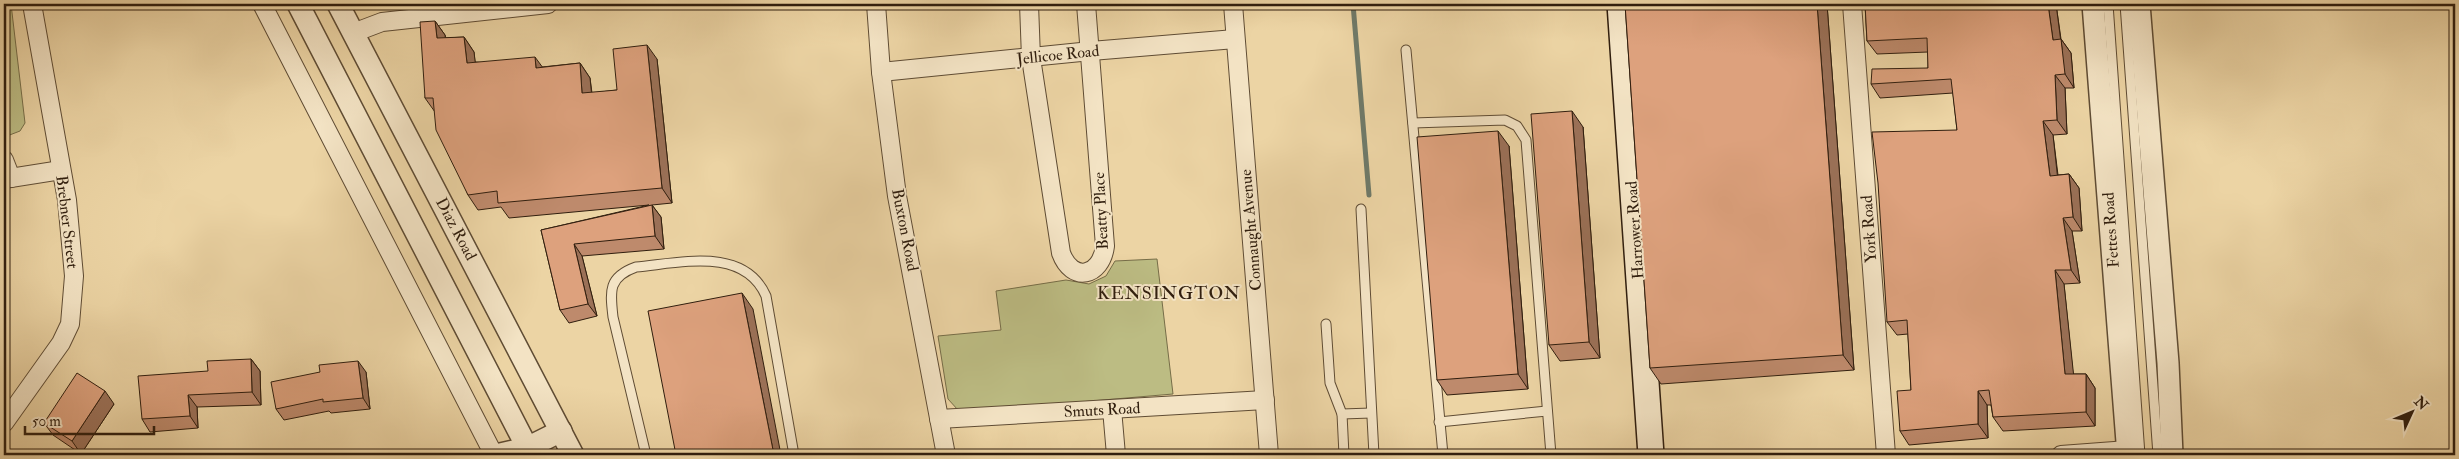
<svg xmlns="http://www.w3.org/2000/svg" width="2459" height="459" font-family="'IM FELL Double Pica',serif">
<rect width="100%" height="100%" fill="#ecd4a4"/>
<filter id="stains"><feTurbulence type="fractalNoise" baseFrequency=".004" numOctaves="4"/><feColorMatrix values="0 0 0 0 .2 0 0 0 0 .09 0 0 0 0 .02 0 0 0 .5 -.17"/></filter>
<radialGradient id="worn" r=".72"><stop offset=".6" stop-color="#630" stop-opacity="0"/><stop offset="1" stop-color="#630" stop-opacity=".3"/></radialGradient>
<!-- green -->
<g fill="#bcbc83" stroke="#766d48">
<path d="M4,4H11L25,123L20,131L7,136L4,134Z"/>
<path d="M1157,259L1173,394L963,412L958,410L948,399L938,336L1001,330L996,291L1066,280L1089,284L1106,276L1115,261Z"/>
</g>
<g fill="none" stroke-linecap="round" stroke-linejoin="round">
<!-- stream -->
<path stroke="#6f7a69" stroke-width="5" d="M1353,4L1369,195"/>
<defs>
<g id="service">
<path d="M2108,4L2140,455"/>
<path d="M2125,4L2158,455"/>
<path d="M1406,50L1443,455"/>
<path d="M1413,123L1505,120L1517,126L1526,140L1551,455"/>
<path d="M1361,209L1374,455"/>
<path d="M1326,324L1330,383L1342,414L1344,455"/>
<path d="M1342,414L1371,413"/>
<path d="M1439,422L1547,411"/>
<path d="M646,455L613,317C610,291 608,277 636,267C680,263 744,246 766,296L794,455"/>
</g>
<g id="minor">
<path d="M262,4L494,455"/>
<path d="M876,4L881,72L897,196L946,455"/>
<path d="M1029,4L1031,58L1061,253C1072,283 1101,277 1105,246L1086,4"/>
<path d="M1233,4L1269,455"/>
<path d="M1852,4L1886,455"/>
<path d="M353,33L382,22L548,4"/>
<path d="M881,72L1091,51L1235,39"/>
<path d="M4,160L11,178"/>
<path d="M4,179L61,170"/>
<path d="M1112,409L1116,455"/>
<path d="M939,419L1265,400"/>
<path d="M4,423L61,343L70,324L74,276L67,200L32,4"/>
<path d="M2061,455L2128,450"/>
</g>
<g id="tertiary">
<path d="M298,4L531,455"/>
<path d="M338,4L573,455"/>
<path d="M2093,4L2128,455"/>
<path d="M2139,4L2168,363L2172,455"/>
<path d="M496,455L527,448L561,431"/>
</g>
<path id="secondary" d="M1620,4L1651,455"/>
</defs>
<!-- service casing -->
<use href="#service" stroke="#5f4c34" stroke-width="11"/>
<!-- minor casing -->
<use href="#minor" stroke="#5f4c34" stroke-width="20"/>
<!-- tertiary casing -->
<use href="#tertiary" stroke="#5f4c34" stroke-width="24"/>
<!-- secondary casing -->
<use href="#secondary" stroke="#301e0e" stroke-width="28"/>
<!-- service -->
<use href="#service" stroke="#f3e3c4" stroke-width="9"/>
<!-- minor -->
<use href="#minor" stroke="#f3e3c4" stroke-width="18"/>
<!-- tertiary -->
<use href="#tertiary" stroke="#f3e3c4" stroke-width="21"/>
<!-- secondary -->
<use href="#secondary" stroke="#f3e3c4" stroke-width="25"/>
</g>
<!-- wall -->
<g fill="#be8a6c" stroke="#301e0e">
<path d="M1625,4H1827L1854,370L1661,384L1650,368Z"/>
<path d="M1865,4H2056L2061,39L2071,53L2074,88H2065L2067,134L2053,135L2058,175L2069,174L2079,188L2082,231H2072L2080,283L2064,284L2073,374H2086L2095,388V426L2003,431L1993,417L1991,405H1987L1988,438L1909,445L1900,431L1911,390L1908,334L1897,335L1887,322L1957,130L1953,93L1880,98L1871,84L1928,68V52L1877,54L1867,41Z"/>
<path d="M435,21L445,35L446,38L464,37L474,52L475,62L542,67L580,63L590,78L592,93L617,90L657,59L672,203L652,205L661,217L664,249L582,256L597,316L569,323L560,310L541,230L649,205L509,218L501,207L478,210L468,195L435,112L425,98Z"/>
<path d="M1583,127L1600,358L1560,361L1549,345Z"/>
<path d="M1509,146L1528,389L1447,395L1437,380Z"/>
<path d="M251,359L260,371L261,405L197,407L198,428L150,432L142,419Z"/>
<path d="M320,372H366L370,409L331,413L329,411L284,420L276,409Z"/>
<path d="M114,404L81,454L53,435L44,423Z"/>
</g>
<!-- shaded-wall -->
<g fill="#9b7158" stroke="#301e0e">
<path d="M1817,4H1827L1854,370L1843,355Z"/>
<path d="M2048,4H2056L2062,50L2061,39L2071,53L2074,88L2065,74L2053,40Z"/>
<path d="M435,21L445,35L447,53L437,38Z"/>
<path d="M464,37L474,52L477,77L467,63Z"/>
<path d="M647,45L657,59L672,203L662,188Z"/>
<path d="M535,57L546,72L536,68Z"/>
<path d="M580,63L590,78L593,108L582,93Z"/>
<path d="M2055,75L2065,88L2067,134L2057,120Z"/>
<path d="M1572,111L1583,127L1600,358L1589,342Z"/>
<path d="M2043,121L2053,135L2059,190L2050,176Z"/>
<path d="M1498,131L1509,146L1528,389L1518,374Z"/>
<path d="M2069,174L2079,188L2082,231L2073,217Z"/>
<path d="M652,205L661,217L664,249L655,236Z"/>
<path d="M2063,218L2072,231L2080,283L2071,270Z"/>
<path d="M574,244L582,256L597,316L588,304Z"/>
<path d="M2055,270L2064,284L2075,388L2065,374Z"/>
<path d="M742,293L753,309L781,455H774Z"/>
<path d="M251,359L260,371L261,405L252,392Z"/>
<path d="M358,361L366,372L370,409L363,398Z"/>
<path d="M2086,374L2095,388V426L2086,412Z"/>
<path d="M105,391L114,404L81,454L72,441Z"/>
<path d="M1978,391L1987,405L1988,438L1978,424Z"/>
<path d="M188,395L197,407L198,428L190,416Z"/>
</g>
<!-- building -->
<g fill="#dda17d" stroke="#301e0e">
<path d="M1625,4H1817L1843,355L1650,368Z"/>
<path d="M1865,4H2048L2053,40L2061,39L2065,74L2055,75L2057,120L2043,121L2050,176L2069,174L2073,217L2063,218L2071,270H2055L2065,374H2086V412L1993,417L1989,390L1978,391V424L1900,431L1897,391L1911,390L1907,320L1887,322L1878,183L1872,132L1957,130L1951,79L1871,84L1872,69L1928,68L1927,38L1867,41Z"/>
<path d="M435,21L437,38L464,37L467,63L535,57L536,68L580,63L582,93L617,90L613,49L647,45L662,188L498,203L497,191L468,195L436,130L433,98H425L420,22Z"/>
<path d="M1572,111L1589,342L1549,345L1531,114Z"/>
<path d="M1498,131L1518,374L1437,380L1417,137Z"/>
<path d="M652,205L655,236L574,244L588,304L560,310L541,230Z"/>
<path d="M742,293L774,455H676L648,311Z"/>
<path d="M251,359L252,392L188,395L190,416L142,419L138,376L208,371L207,361Z"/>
<path d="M358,361L363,398L323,402V399L276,409L271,382L320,372L319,365Z"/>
<path d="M77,373L105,391L72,441L44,423Z"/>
</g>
<g text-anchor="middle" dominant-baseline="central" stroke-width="4" stroke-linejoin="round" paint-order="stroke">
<!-- street labels -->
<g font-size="16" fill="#301e0e" stroke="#f3e3c4">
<text transform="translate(1058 55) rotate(-6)">Jellicoe Road</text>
<text transform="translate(1101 211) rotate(-93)">Beatty Place</text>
<text transform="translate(67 222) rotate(83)">Brebner Street</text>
<text transform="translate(456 229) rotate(62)">Diaz Road</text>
<text transform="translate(1869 229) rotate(-94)">York Road</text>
<text transform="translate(905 230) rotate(79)">Buxton Road</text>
<text transform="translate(1251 230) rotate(-95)">Connaught Avenue</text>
<text transform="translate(1635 230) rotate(-94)">Harrower Road</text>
<text transform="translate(2111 230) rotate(-94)">Fettes Road</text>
<text transform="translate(1102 410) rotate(-3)">Smuts Road</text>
</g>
<!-- neighbourhood labels -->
<g font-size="18" letter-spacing="1" fill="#301e0e" stroke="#f3e3c4">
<text x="1169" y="293">KENSINGTON</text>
</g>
</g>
<!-- margin -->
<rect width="2459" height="459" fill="none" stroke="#ecd4a4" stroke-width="20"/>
<rect x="5" y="5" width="2449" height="449" fill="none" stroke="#301e0e" stroke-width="2.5"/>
<rect x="10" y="10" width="2439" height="439" fill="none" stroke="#301e0e"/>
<!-- north arrow -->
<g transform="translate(2412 412) rotate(46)" stroke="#f3e3c4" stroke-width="4" paint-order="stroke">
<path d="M0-4L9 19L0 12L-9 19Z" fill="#301e0e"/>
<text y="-8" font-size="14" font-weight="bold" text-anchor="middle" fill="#301e0e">N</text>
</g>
<!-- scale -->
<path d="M25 426v8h129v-8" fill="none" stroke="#301e0e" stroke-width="2.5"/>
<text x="32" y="426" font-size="15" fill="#301e0e" stroke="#f3e3c4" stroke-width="4" paint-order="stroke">50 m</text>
<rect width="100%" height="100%" filter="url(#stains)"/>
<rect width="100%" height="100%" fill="url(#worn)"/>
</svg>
